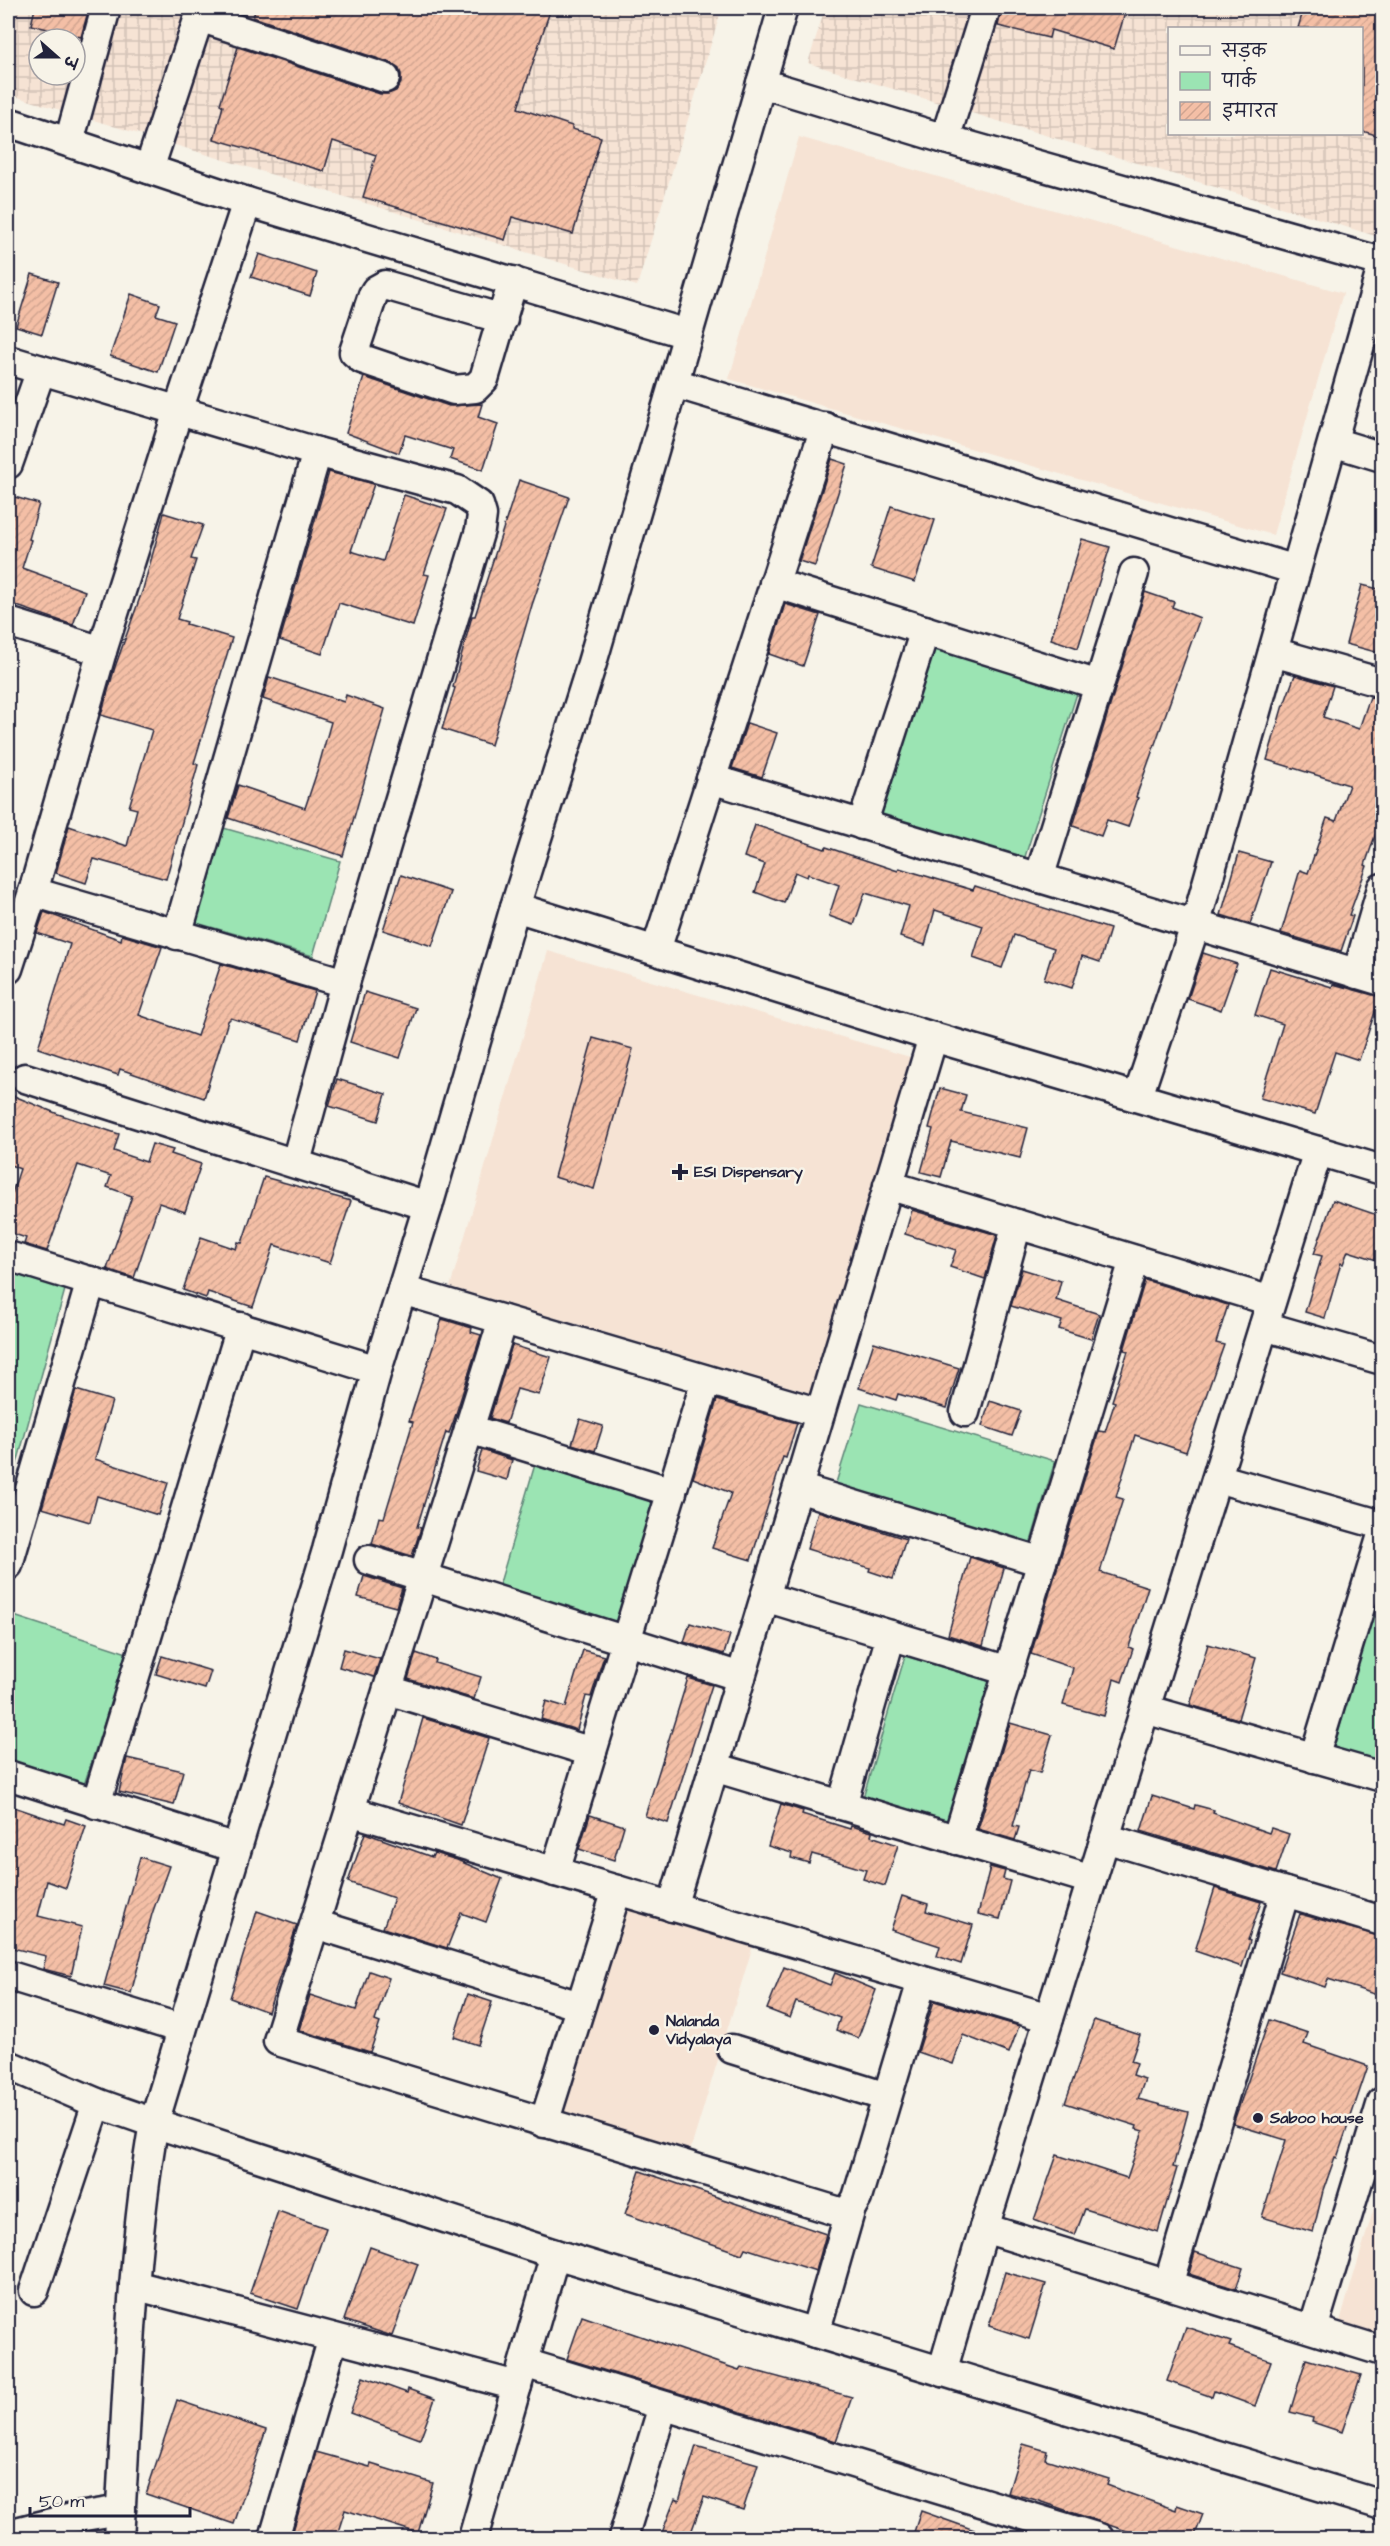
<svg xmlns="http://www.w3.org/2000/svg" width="1390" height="2546" font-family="'Architects Daughter','Playpen Sans Deva',sans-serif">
<defs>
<pattern id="industrial-grid" width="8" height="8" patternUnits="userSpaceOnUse" patternTransform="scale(1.5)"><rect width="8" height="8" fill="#f6e3d4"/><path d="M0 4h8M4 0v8" fill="none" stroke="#d3c2b7"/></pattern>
<pattern id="building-hatch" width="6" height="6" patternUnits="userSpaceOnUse" patternTransform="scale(1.5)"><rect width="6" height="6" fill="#f4bfa6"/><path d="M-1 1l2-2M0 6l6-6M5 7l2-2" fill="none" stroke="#d1a490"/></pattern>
</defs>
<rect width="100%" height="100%" fill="#f7f3e8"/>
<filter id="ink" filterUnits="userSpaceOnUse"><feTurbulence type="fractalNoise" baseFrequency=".0167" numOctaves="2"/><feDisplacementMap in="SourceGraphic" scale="12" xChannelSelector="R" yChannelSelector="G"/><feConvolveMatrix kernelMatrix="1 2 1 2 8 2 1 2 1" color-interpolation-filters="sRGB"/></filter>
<g filter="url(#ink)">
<!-- built -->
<g fill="#f6e3d4">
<path d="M799,137L1343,293L1273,535L729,379Z"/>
<path d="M548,951L910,1057L811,1393L450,1287Z"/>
<path d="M621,1901L754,1942L688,2158L555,2118Z"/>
<path d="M1382,2181V2334L1340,2321Z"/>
</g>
<!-- industrial -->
<g fill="url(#industrial-grid)" fill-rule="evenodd">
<path d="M8,8H722L637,286L8,94ZM39,39H75V75H39Z"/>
<path d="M825,8H1382V238L808,63ZM1170,28H1362V134H1170Z"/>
</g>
<!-- park -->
<g fill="#9be4b3" stroke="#5e8377" stroke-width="1.5">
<path d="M934,642L1079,687L1023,863L878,817Z"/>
<path d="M220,827L340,861L313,956L193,922Z"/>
<path d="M8,1267L66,1286L8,1496Z"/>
<path d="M861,1403L1055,1461L1030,1545L835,1486Z"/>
<path d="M536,1461L659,1498L619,1630L497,1593Z"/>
<path d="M1382,1581V1764L1333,1750Z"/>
<path d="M8,1614L127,1653L82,1791L8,1766Z"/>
<path d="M905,1656L991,1682L949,1823L863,1798Z"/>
</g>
<!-- building -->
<g fill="url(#building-hatch)" stroke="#22223b" stroke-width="1.5">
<path d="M35,8H89L81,37L31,25Z"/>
<path d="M256,8H551L518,108L572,126V129L601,137L573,234L512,217L505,240L363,197L376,155L333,141L324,171L214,139L223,106L220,104L238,47L380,94H388L396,91L401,83V74L398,67L391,63L253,17Z"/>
<path d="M1002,8H1108L1125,13L1114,49L1051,30L1049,38L998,26Z"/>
<path d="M1304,8H1355L1383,16V137L1362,131V28H1298Z"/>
<path d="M259,254L317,273L310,296L251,277Z"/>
<path d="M32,274L58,282L42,334L16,326Z"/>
<path d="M131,294L160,304L156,315L175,321L158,372L110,356Z"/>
<path d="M364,377L449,406L482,404L478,417L498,424L483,470L450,459L453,450L405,435L399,453L346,433Z"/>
<path d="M832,459L847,464L815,566L799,561Z"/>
<path d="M329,472L374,484L351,551L383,561L404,495L447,509L424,574L429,575L413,626L339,603L322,654L280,640Z"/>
<path d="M519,480L569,497L532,605L491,745L442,729L455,688L453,687L472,616H475Z"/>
<path d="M11,496L39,504L29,539L31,540L22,568L85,591L73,625L8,603V508Z"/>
<path d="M891,506L935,520L915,582L871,568Z"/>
<path d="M164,513L203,525L191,559L196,560L177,619L187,622L186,624L232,638L194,763L198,765L166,879L94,859L86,883L56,873L69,826L127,846L137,809L129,807L152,730L101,715L115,667L143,589Z"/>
<path d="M1082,539L1110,547L1078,648L1051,639Z"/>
<path d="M1362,585L1383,590V654L1346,644Z"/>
<path d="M1145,592L1174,602L1172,607L1200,618L1136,797L1138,798L1128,827L1107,820L1101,836L1073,826Z"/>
<path d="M785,604L820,615L803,666L769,654Z"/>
<path d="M1295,675L1333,686L1323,717L1359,729L1370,697L1383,699V825L1379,824L1365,865L1367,866L1349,915L1353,916L1341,951L1281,933L1300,870L1308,873L1327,818L1336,821L1349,785L1267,760L1283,705H1284Z"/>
<path d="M269,677L344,702L346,695L385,709L343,856L228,818L238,785L305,808L317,772L331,722L263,699Z"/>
<path d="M747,723L777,733L762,777L732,768Z"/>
<path d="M755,825L825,849L826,847L898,871L899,868L973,890L975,886L1110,929L1100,962L1082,956L1072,988L1044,979L1054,948L1014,935L1002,968L973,958L983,926L935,910L925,945L900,937L909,906L865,893L854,925L829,916L839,885L808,874L807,877L795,872L784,903L755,892L765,864L744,857Z"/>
<path d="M1239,853L1271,862L1250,924L1221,915Z"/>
<path d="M401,875L451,892L432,946L383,930Z"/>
<path d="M44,912L121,940L122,935L162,947L139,1015L197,1036L221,964L315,991L300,1040L231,1018L228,1021L204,1098L120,1069L118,1075L38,1048L70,944L37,933Z"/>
<path d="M1203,953L1237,964L1221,1010L1188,999Z"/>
<path d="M1270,968L1332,987L1333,984L1380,997L1359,1060L1335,1052L1315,1114L1260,1098L1283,1024L1255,1015Z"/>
<path d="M365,992L416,1008L400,1058L350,1042Z"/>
<path d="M593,1038L633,1049L594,1189L554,1177Z"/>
<path d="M337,1079L386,1094L378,1121L329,1106Z"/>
<path d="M940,1088L966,1095L961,1112L1028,1128L1020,1158L951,1141L941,1177L921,1172L933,1129L929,1128Z"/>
<path d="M14,1096L58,1114L119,1134L114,1151L146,1162L152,1144L173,1150L171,1154L201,1164L185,1212L159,1203L134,1278L107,1269L132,1196L107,1187L111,1176L78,1165L47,1251L24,1244L26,1238L8,1232V1205L20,1169L8,1164V1114Z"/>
<path d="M264,1177L351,1201L330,1263L274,1245L253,1307L208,1292L206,1298L183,1290L201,1237L236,1249L238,1242L242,1243Z"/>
<path d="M1333,1200L1383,1217V1262L1348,1251L1343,1264L1341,1263L1325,1318L1305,1312L1322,1256L1314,1254Z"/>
<path d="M912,1210L997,1235L985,1279L950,1267L956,1250L905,1234Z"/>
<path d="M1022,1269L1061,1281L1056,1300L1099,1314L1091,1339L1059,1329L1062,1321L1011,1306Z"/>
<path d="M1145,1280L1228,1305L1216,1343L1224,1345L1186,1452L1135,1435L1116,1497L1123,1499L1100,1572L1148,1587L1129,1647L1133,1649L1122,1682L1114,1679L1104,1716L1063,1705L1073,1668L1031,1654L1099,1431L1105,1432L1115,1402L1112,1401L1128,1351L1124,1350Z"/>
<path d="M442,1319L472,1328L471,1332L481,1335L454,1420L449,1433L446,1432L417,1527L421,1528L412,1556L372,1544L379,1517L384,1518L413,1422L409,1421Z"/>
<path d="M874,1342L959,1368L947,1408L898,1394L896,1400L859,1388Z"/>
<path d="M512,1345L551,1357L539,1395L517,1389L506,1423L490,1418Z"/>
<path d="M76,1390L112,1401L95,1459L168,1483L158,1515L97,1496L90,1522L42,1508Z"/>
<path d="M717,1400L797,1423L786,1458L783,1457L751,1560L712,1548L731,1493L693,1478Z"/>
<path d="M990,1401L1021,1411L1012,1436L982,1426Z"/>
<path d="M580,1419L603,1426L595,1451L572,1444Z"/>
<path d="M482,1450L512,1460L507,1480L476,1471Z"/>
<path d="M818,1511L906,1539L893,1579L869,1571L870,1568L807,1549Z"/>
<path d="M970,1557L1004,1568L983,1646L948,1635Z"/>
<path d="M364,1576L402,1588L396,1607L358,1597Z"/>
<path d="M690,1623L730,1635L724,1654L684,1642Z"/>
<path d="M1208,1644L1256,1658L1238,1719L1190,1705Z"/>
<path d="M344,1649L380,1659L374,1677L339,1667Z"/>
<path d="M583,1650L604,1656L591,1697L586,1696L577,1730L541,1719L546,1701L566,1707Z"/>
<path d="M416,1653L436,1660L435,1663L481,1677L474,1699L408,1679Z"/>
<path d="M162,1656L211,1671L205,1689L156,1674Z"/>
<path d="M688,1678L712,1685L668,1823L645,1816Z"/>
<path d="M423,1718L489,1738L461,1825L398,1803Z"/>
<path d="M1010,1723L1052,1735L1040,1773L1029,1770L1013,1826L1019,1827L1015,1840L978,1829Z"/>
<path d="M127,1758L183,1771L174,1805L119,1792Z"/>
<path d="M1152,1796L1194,1809L1195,1805L1214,1810L1213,1813L1269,1833L1271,1828L1289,1834L1276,1872L1141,1831Z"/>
<path d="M781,1804L803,1811L802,1814L850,1829L851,1826L872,1832L871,1836L898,1845L885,1886L863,1879L866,1870L812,1854L809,1863L791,1858L792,1853L768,1846Z"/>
<path d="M8,1805L64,1824L66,1819L86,1826L66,1888L47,1881L38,1916L82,1927L71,1976L43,1969L46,1956L8,1947Z"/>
<path d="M590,1815L624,1826L614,1860L579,1849Z"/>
<path d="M365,1833L432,1857L434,1853L457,1860L502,1879L486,1922L461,1913L447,1948L383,1928L394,1898L348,1882Z"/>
<path d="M140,1857L169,1866L152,1914L131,1993L104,1986Z"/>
<path d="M990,1867L1005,1871L1003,1879L1010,1881L1000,1919L978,1914Z"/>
<path d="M1215,1888L1261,1902L1248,1940L1250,1941L1242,1967L1195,1951Z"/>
<path d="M902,1896L928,1904L926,1911L973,1925L961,1964L937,1956L940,1946L891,1930Z"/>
<path d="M257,1911L297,1925L268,2012L230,1998Z"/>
<path d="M1300,1914L1383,1937V1997L1328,1979L1325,1987L1280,1972Z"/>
<path d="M784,1967L830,1985L835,1973L876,1990L858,2038L836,2030L840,2018L796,2002L790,2018L767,2009Z"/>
<path d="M369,1971L389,1978L375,2021L380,2023L370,2052L299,2030L310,1995L356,2010Z"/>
<path d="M468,1994L492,2002L478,2045L454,2037Z"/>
<path d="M934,2001L1019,2026L1009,2053L963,2035L953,2064L918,2052Z"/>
<path d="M1094,2020L1140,2035L1131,2061L1137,2063L1133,2075L1145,2079L1138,2099L1188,2112L1173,2167L1177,2168L1158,2232L1085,2209L1075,2235L1034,2220L1057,2155L1127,2178L1143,2131L1136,2129L1137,2126L1065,2103Z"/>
<path d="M1269,2020L1308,2033L1304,2044L1368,2066L1337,2158L1335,2157L1323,2191L1313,2232L1262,2217L1286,2140L1233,2124Z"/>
<path d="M640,2171L826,2234L816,2271L745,2248L742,2254L625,2214Z"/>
<path d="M278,2211L326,2228L298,2309L250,2293Z"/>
<path d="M370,2247L418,2264L392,2336L344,2320Z"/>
<path d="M1195,2252L1243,2268L1236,2289L1189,2274Z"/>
<path d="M1005,2272L1046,2284L1029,2339L989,2326Z"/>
<path d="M582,2316L739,2370L741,2367L852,2397L836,2441L567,2359Z"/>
<path d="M1186,2327L1231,2342L1229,2346L1271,2361L1255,2406L1214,2391L1212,2397L1167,2381Z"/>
<path d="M1306,2359L1361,2375L1342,2432L1312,2422L1313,2418L1290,2412Z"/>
<path d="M363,2377L407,2393L408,2389L435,2399L420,2439L350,2413Z"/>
<path d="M177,2400L266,2430L234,2524L146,2494Z"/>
<path d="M1023,2444L1047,2451L1045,2459L1109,2479L1107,2485L1128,2493L1176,2510L1177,2505L1203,2514L1194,2538H1147L1033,2499L1008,2493Z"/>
<path d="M696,2446L758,2464L743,2510L704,2497L689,2538H660L675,2499L679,2501Z"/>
<path d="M316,2452L370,2467L371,2464L433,2483L418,2533L345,2510L336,2538H291Z"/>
<path d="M921,2511L991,2536L990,2538H912Z"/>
</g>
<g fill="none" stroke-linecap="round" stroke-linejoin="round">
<defs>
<g id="minor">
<path d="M199,17L385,78"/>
<path d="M761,83L945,139L1382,262"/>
<path d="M8,122L247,202L687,334"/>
<path d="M945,139L986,8"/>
<path d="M69,142L106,8"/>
<path d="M149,169L202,8"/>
<path d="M503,319L385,285L376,290L373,295L354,352L362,359L454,390L475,388L484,379L513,281"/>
<path d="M8,360L317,452L457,490L479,505L482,515L480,530L345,983L296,1162"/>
<path d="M674,383L1296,570"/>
<path d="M1333,442L1382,457"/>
<path d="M8,464L41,370"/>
<path d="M774,583L1099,685"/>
<path d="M8,622L102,651"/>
<path d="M1273,652L1382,683"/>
<path d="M711,779L1382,981"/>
<path d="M862,825L925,630"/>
<path d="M1039,878L1134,573"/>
<path d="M33,892L345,983"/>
<path d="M515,907L933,1037L1382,1170"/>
<path d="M177,935L317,452"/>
<path d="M656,950L825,427"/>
<path d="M8,969L33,892L102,651L178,411L247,202"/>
<path d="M1357,974L1382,888"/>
<path d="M25,1078L428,1206"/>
<path d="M1138,1096L1195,926L1382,267"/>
<path d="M888,1185L1271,1301"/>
<path d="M8,1256L377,1370"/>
<path d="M402,1290L820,1413"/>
<path d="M503,1320L278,2041L843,2213L851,2208L857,2198L922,1981"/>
<path d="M1264,1326L1382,1360"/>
<path d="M965,1412L1017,1224"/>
<path d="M469,1429L672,1492"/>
<path d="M1217,1478L1382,1525"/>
<path d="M798,1488L1042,1562"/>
<path d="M369,1560L741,1677"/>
<path d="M8,1565L91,1281"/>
<path d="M765,1597L1009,1671"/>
<path d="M388,1690L592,1752"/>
<path d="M1145,1709L1382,1777"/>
<path d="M1314,1758L1382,1535"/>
<path d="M714,1767L1092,1880"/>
<path d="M8,1775L236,1848"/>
<path d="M96,1804L241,1327"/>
<path d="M842,1805L891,1635"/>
<path d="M350,1811L1049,2018"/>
<path d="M1105,1838L1382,1921"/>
<path d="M957,1840L1134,1260"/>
<path d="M555,1872L706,1380"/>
<path d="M672,1907L933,1037"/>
<path d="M315,1924L580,2006"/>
<path d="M10,1976L182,2029"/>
<path d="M732,2049L887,2097"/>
<path d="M8,2065L97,2103L154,2123L555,2254L1382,2505"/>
<path d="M544,2123L617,1890"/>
<path d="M984,2228L1382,2351"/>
<path d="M134,2285L517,2386"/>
<path d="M1168,2285L1285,1892"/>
<path d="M34,2291L97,2103"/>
<path d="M1313,2329L1382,2102"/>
<path d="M815,2333L851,2208"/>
<path d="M524,2363L1099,2538"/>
<path d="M942,2372L984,2228L1318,1151"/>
<path d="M8,2534L72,2518L121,2510"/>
<path d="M119,2538C128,2400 130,2260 154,2123L327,1550L377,1370L428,1206L515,907L592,663L783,8"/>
<path d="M274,2538L333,2338"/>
<path d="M473,2538L555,2254"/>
<path d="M623,2538L663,2406"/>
</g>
</defs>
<!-- minor casing -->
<use href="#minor" stroke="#22223b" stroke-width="33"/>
<!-- minor -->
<use href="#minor" stroke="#f7f3e8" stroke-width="28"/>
</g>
</g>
<!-- markers -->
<g fill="#22223b" stroke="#f7f3e8" stroke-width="2">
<path d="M677 1163h6v6h6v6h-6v6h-6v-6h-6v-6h6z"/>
<circle cx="654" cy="2030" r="6"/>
<circle cx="1258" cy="2118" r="6"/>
</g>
<g text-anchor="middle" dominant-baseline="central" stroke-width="5" stroke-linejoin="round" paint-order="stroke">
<!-- poi labels -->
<g font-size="16" font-weight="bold" fill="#22223b" stroke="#f7f3e8" text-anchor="start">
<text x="694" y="1172">ESI Dispensary</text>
<text x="666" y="2021">Nalanda<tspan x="666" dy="18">Vidyalaya</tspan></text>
<text x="1270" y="2118">Saboo house</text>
</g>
</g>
<!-- margin -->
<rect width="1390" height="2546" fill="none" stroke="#f7f3e8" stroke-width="30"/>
<rect x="15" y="15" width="1360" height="2516" fill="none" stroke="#22223b" stroke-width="2" filter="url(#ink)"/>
<!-- legend -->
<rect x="1168" y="27" width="195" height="108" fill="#f7f3e8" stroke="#a29fa3" stroke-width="1.5"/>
<rect x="1180" y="46" width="30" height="9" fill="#f7f3e8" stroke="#a29fa3" stroke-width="1.5"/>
<text x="1222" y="57" font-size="18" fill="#22223b">सड़क</text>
<rect x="1180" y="72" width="30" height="18" fill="#9be4b3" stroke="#a29fa3" stroke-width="1.5"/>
<text x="1222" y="87" font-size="18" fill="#22223b">पार्क</text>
<rect x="1180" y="102" width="30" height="18" fill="url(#building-hatch)" stroke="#a29fa3" stroke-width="1.5"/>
<text x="1222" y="117" font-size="18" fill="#22223b">इमारत</text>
<!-- north arrow -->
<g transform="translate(57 57) rotate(111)"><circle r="28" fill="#f7f3e8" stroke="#a29fa3" stroke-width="1.5"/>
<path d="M0-4.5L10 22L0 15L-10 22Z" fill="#22223b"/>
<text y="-9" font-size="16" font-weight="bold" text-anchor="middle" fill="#22223b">उ</text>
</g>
<!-- scale -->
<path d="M30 2507v9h160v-9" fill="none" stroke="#22223b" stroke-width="3"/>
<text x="39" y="2507" font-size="18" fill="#22223b" stroke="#f7f3e8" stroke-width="4.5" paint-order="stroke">50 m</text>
</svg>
